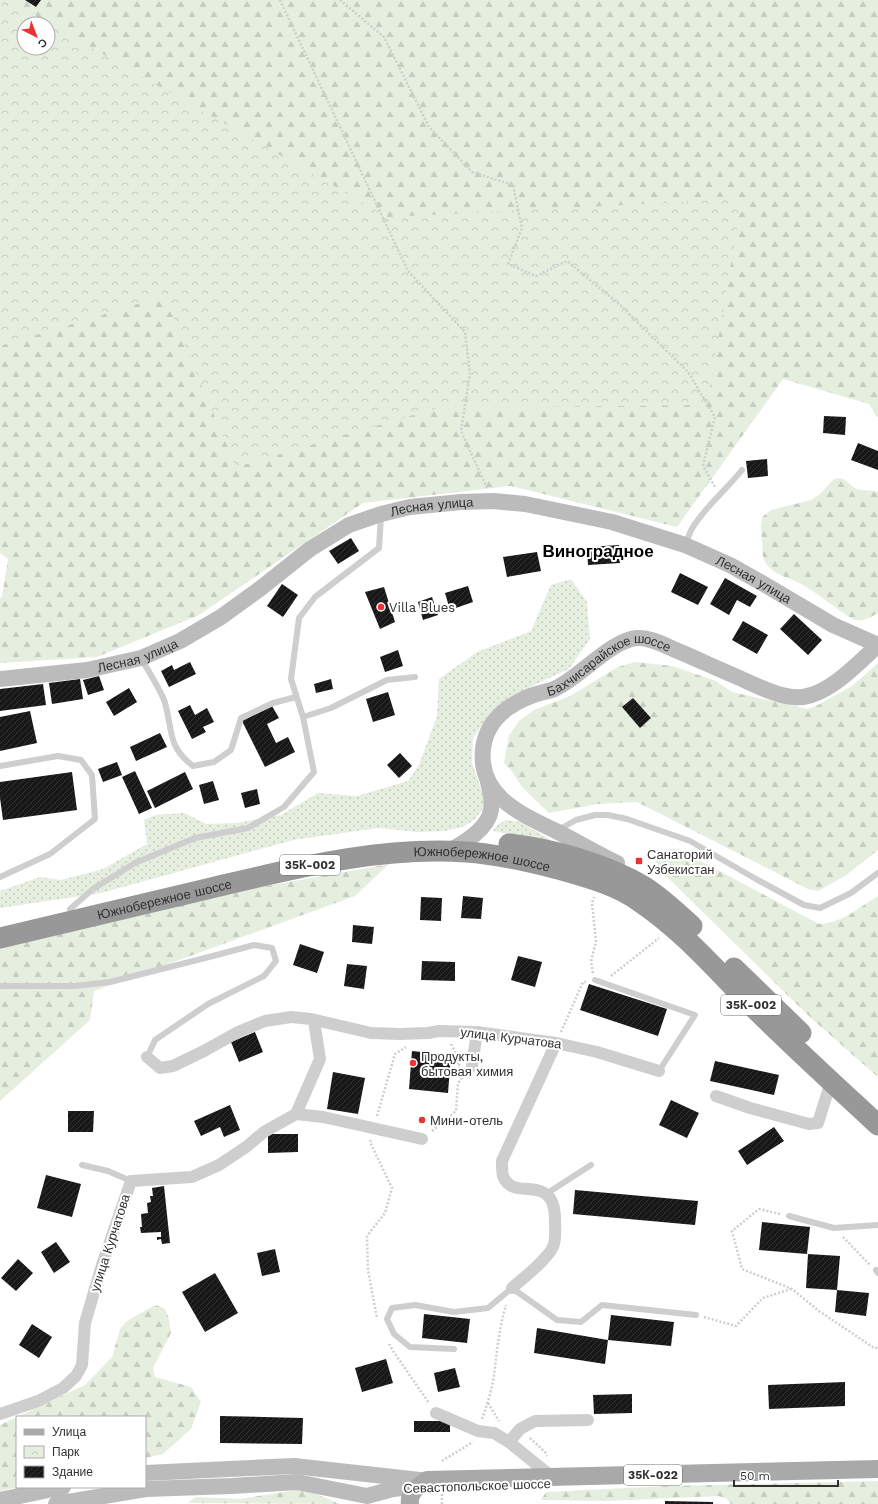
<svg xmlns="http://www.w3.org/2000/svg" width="878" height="1504" font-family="'Work Sans',sans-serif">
<defs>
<pattern id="grass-dots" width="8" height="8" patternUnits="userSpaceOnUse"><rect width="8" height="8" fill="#e6eedf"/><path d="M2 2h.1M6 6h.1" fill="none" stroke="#c6cdc0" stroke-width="1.8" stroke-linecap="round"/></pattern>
<pattern id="forest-firs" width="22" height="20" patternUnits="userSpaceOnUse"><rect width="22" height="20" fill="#e6eedf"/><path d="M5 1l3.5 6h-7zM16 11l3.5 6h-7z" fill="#c6cdc0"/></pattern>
<pattern id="park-crowns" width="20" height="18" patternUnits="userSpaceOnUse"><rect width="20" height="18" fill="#e6eedf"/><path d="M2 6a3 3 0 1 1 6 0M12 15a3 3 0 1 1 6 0" fill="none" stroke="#c6cdc0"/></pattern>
<pattern id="building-hatch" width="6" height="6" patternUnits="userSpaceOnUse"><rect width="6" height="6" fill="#181818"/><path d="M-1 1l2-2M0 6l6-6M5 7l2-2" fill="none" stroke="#313131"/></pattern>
</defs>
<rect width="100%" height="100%" fill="#fff"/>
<!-- grass -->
<g fill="url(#grass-dots)">
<path d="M571,579L587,602L590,639L569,669L534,685L491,712L473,738L472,763L485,801L483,809L474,820L463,827L445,831L418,832L378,828L293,840L101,893L0,908V891L40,877L61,880L103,869L147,844L144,820L155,815L184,813L206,824L237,823L281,815L318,793L357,796L408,781L419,765L437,716L439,679L477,652L531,631L551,585Z"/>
<path d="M506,820L520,822L549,839L551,842L493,831C496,825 500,823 506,820Z"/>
</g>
<!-- forest -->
<g fill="url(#forest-firs)" fill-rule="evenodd">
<path d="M0,0H878V418L869,404L783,379L677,527L511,486L363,503L199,615L97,657L0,663V598L2,597L8,559L0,553ZM24,24H48V48H24Z"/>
<path d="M839,478C847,479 849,485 855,488C861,492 871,489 878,492V613C869,618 860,624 851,618C835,608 821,596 805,586C791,577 769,576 763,557L761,526L762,517L771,510L811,500L820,494L834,479Z"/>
<path d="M635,662L672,666L716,681L732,692L807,709L816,706L852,686L878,663V850L845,876L818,891L808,889L637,802L598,804L549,813L522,787L511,770L504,763L509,735L519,721L534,710L570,696L618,667Z"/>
<path d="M678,849L819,924C840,924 860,907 878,896V1077L811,1018L663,873L653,857L660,850Z"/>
<path d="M389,864L355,896L94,991L90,1020L0,1101V946L167,904Z"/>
<path d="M155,1305L164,1308L168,1315L171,1333L153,1368L155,1377L191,1387L201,1402L191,1429L163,1454L145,1458V1417H17L85,1385L112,1357L120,1329L127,1321Z"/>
<path d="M17,1417V1487H19L0,1491V1425Z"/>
<path d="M878,1481V1504H731L727,1499L719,1496L608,1501L541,1500L546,1492L667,1486Z"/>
<path d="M296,1490L314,1493L340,1504L188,1503L195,1497L240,1499Z"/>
</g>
<!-- park -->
<path fill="url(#park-crowns)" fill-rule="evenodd" d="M0,0H8L388,217L742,199L707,405L437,408L236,467L164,296L0,346ZM24,24H48V48H24Z"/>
<!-- building -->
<g fill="url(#building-hatch)">
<path d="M25,0H41L36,7Z"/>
<path d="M824,416L846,417L845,435L823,433Z"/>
<path d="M858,443L878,451V470L851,460Z"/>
<path d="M767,459L768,476L748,478L746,461Z"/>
<path d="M351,538L359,551L338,564L329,551Z"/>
<path d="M619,545L620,563L588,565L587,547Z"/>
<path d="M537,552L541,571L507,577L503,557Z"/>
<path d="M680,573L708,587L698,605L671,592Z"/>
<path d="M725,578L757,596L750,607L737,600L729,615L710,604Z"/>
<path d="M282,584L298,595L283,617L267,606Z"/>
<path d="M468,586L473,602L450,610L445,593Z"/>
<path d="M384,587L395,622L380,629L365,592Z"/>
<path d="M432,597L438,615L423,620L418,602Z"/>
<path d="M794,614L822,640L808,655L780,629Z"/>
<path d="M743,621L768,635L757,654L732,640Z"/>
<path d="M398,650L403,666L385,672L380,657Z"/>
<path d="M190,662L196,674L169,687L161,671L172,665L174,670Z"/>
<path d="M99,676L104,690L88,695L83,680Z"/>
<path d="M80,679L83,699L52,704L49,683Z"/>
<path d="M331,679L333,689L316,693L314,684Z"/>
<path d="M43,684L46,705L0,711V689Z"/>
<path d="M129,688L137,702L114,716L106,702Z"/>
<path d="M388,692L395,715L373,722L366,699Z"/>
<path d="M633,698L651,718L640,728L622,707Z"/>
<path d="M190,705L195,715L207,708L214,722L203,727L206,732L192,739L178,711Z"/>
<path d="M272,706L279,718L267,724L276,743L288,737L295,752L265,767L242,721Z"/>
<path d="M30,711L37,743L0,751V717Z"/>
<path d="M160,733L167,747L136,761L130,747Z"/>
<path d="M400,753L412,766L399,778L387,765Z"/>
<path d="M117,762L122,775L103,782L98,769Z"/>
<path d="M135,771L152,808L139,814L122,777Z"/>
<path d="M72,772L77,810L3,820L0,798V782Z"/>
<path d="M185,772L193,789L155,808L147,791Z"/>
<path d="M213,781L219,800L204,804L199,785Z"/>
<path d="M257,789L260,804L245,808L241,793Z"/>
<path d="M463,896L483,898L481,919L461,918Z"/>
<path d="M421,897L442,898L441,921L420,920Z"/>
<path d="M353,925L374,927L372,944L352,942Z"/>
<path d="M300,944L324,952L317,973L293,965Z"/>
<path d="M518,956L542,962L535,987L511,980Z"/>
<path d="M422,961L455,962V981L421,980Z"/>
<path d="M347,964L367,966L364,989L344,986Z"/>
<path d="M589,984L667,1009L658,1036L580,1010Z"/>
<path d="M255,1032L263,1052L239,1062L231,1042Z"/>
<path d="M412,1051L451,1055L448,1093L409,1089Z"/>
<path d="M715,1061L779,1075L774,1095L710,1081Z"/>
<path d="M333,1072L365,1078L358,1114L327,1109Z"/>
<path d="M671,1100L699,1113L687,1138L659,1125Z"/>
<path d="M230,1105L240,1130L224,1137L220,1127L201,1136L194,1121Z"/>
<path d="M68,1111H94L93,1132H68Z"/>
<path d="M774,1127L784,1141L747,1165L738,1151Z"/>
<path d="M268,1134H298V1152L268,1153Z"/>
<path d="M46,1175L81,1184L72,1217L37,1208Z"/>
<path d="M164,1186L170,1243L162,1244L161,1239L157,1240V1237H161V1232L141,1233L140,1227H142L141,1214L148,1213L147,1203L151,1202L150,1196H153L152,1188Z"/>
<path d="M575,1190L698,1201L695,1225L573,1214Z"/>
<path d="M762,1222L810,1227L807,1254L759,1250Z"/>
<path d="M56,1242L70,1262L54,1273L41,1252Z"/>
<path d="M275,1249L280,1272L262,1276L257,1253Z"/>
<path d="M808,1254L840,1256L837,1290L806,1288Z"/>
<path d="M18,1259L33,1273L16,1291L1,1278Z"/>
<path d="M215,1273L238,1313L205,1332L182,1292Z"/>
<path d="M837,1290L869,1293L866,1316L835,1312Z"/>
<path d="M424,1314L470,1319L467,1343L422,1338Z"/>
<path d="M611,1315L674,1322L671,1346L608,1340Z"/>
<path d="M32,1324L52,1337L39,1358L19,1345Z"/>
<path d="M537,1328L608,1340L605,1364L534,1353Z"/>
<path d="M386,1359L393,1383L362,1392L355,1368Z"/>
<path d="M455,1368L460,1387L438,1392L434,1373Z"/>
<path d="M845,1382V1406L769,1409L768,1385Z"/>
<path d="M632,1394V1413L594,1414L593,1395Z"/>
<path d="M220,1416L303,1418L302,1444L220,1443Z"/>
<rect x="414" y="1421" width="36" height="11"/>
<path d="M665,1501L713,1502V1504H665Z"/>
</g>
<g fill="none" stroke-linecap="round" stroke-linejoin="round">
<!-- path -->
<g stroke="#cecece" stroke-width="2.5" stroke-dasharray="2 2" stroke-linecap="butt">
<path d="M280,0L408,271L465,332L470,373L461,431L487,488"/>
<path d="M340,0L384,37L429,127L472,172L513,185L522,228L508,264L536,276L567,261L619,304L688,372L715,417L703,466L715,487"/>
<path d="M593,973L591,962L596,941L592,903L594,897"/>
<path d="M611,976L659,938"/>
<path d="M561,1032L583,982H586"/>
<path d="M451,1044L458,1057L457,1065H461"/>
<path d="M377,1116L395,1054L406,1047"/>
<path d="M432,1131L456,1111L458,1083L464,1075"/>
<path d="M371,1140L370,1142L392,1188L385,1213L367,1236L368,1270L377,1318"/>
<path d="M780,1214L759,1209L732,1231L742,1269L792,1289L819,1311L874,1348H878"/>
<path d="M843,1237L870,1265"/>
<path d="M704,1317L736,1326L763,1298L791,1289"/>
<path d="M389,1344L393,1351L429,1403"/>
<path d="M488,1403L499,1421"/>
<path d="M482,1419C487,1405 492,1390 494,1375C497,1351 499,1328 506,1305"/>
<path d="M530,1438L545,1452L547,1456"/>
<path d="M442,1461L473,1442"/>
<path d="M442,1494V1504"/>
</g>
<!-- lane -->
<g stroke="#cecece" stroke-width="6">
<path d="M381,516L379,548L315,597L299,618L291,679L303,717L331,708L387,680L415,677"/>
<path d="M685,545C688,539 689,533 693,527C706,506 726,490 742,470"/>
<path d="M141,658C148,671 161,690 165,703C173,731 167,746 193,766L214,762L231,750L241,718L273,703L296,697"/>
<path d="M0,766L58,756L81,760L92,775L95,819L50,854L0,877"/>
<path d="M558,830L576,820L595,815H608L627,819L690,841L756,879L804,905L820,908L851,893L878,873"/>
<path d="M70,909L93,889L135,863L195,838L248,828L284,807L314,772L303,717"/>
<path d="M595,980L695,1015L659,1071"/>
<path d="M0,986H75L110,982L213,956L254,945L272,948L276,961L264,976L208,1004L155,1040L147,1057"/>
<path d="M82,1165L108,1171L131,1181"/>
<path d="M546,1194L591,1165"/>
<path d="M789,1216L834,1228L878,1225"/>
<path d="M876,1270L878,1273"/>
<path d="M454,1349L410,1347L394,1334L387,1319L392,1308L415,1305L454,1312L488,1308L512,1288L557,1320L581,1322L602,1305L696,1315"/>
</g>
<!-- street -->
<g stroke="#cecece" stroke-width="12">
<path d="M147,1057L160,1068L173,1066L204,1051L238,1032L265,1021L291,1017L311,1019L371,1033L400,1034L428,1033L439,1031L477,1032L556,1043L597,1052L659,1071"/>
<path d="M472,1066L477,1032"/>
<path d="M716,1096L750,1108L809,1124L818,1123L831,1081"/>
<path d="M296,1114L320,1059L314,1021"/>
<path d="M512,1288C523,1278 551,1257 554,1244C556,1236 555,1227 555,1219C555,1210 554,1200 546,1194C533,1184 511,1196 503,1176C502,1172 502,1166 502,1161L556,1043"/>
<path d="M436,1413L478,1431L494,1433L509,1442L552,1477"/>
<path d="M0,1414L38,1401L63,1388L76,1376L82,1365L85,1323L102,1265L131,1181L192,1177L219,1165L246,1147L264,1132L296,1114L323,1117L422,1139"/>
<path d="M509,1442L520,1429L535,1421L588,1420"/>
</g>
<!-- secondary -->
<g stroke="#bbb" stroke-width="16">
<path id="s1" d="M0,679L87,670L141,658L180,641L221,617L261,588L310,549L349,525L381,514L410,507L461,502L493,501L525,504L612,522L685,545L730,565L762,583L833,625L878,645"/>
<path d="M449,851C464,843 488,829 491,810C493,801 490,791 488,782"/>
<path id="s2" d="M617,863C596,853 576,841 556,831C521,814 478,796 483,749C485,731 494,718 508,708C518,701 529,696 540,693C546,691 552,691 556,688C580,677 611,640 637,638C650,637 666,646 678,651C697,659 716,668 735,676C754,684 782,700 803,697C831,693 858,663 878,645"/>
<path d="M145,1473L294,1466L420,1480"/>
<path d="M0,1500L63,1487"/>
<path d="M56,1504L146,1489L232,1486L297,1482L367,1496L393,1489L427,1485"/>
</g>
<!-- primary -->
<path stroke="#a9a9a9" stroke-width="18" d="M410,1504C408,1492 419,1486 427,1480L878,1469"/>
<!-- highway -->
<g stroke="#989898" stroke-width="21">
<path d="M509,844C553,849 607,864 645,887C662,898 677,912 692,926"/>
<path id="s3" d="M0,938C69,922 138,905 207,889C292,869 378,846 466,852C497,854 527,861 558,869C586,877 617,885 640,902C683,931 716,970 752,1006C793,1047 836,1086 878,1125"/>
<path d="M734,968L801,1033"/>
</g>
</g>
<!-- markers -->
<g fill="#e93432" stroke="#fff" stroke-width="1.5">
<circle cx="381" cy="607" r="4"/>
<rect x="635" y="857" width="8" height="8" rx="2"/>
<circle cx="413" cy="1063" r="4"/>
<circle cx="422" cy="1120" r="4"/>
</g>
<g text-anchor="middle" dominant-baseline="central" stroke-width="4" stroke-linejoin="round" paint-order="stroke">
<!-- shield labels -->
<g fill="#fff" stroke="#6f6f6f" stroke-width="1">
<rect x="280" y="855" width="60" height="20" rx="3"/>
<rect x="721" y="995" width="60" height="20" rx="3"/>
<rect x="624" y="1465" width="58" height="20" rx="3"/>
</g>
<g font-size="12" font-weight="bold" fill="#313131">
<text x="310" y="865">35К-002</text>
<text x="751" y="1005">35К-002</text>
<text x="653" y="1475">35К-022</text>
</g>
<!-- street labels -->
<g font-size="13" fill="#313131" stroke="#fff">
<text stroke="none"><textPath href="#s1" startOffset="476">Лесная улица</textPath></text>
<text stroke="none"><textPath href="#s1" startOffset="812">Лесная улица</textPath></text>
<text stroke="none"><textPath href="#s1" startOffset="140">Лесная улица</textPath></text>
<text stroke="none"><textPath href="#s2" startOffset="350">Бахчисарайское шоссе</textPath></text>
<text stroke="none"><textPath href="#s3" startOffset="492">Южнобережное шоссе</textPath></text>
<text stroke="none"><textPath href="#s3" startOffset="169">Южнобережное шоссе</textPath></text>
<text transform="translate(511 1038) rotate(7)">улица Курчатова</text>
<text transform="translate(110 1243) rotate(-72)">улица Курчатова</text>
<text transform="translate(477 1486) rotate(-2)">Севастопольское шоссе</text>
</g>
<!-- poi labels -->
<g font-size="13" fill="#313131" stroke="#fff" text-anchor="start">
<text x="389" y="607">Villa Blues</text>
<text x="647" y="854">Санаторий<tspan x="647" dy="15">Узбекистан</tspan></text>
<text x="421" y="1056">Продукты,<tspan x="421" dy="15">бытовая химия</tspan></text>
<text x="430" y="1120">Мини-отель</text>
</g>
<!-- district labels -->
<g font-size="17" font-weight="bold" fill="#000" stroke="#fff">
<text x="598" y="551">Виноградное</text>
</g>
</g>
<!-- legend -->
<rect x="16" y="1416" width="130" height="72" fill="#ffffff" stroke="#adadad"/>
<rect x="24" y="1429" width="20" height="6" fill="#a9a9a9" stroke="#adadad"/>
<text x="52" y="1436" font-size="12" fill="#313131">Улица</text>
<rect x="24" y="1446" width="20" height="12" fill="url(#park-crowns)" stroke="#adadad"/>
<text x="52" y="1456" font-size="12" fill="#313131">Парк</text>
<rect x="24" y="1466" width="20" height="12" fill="url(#building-hatch)" stroke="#adadad"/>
<text x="52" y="1476" font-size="12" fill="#313131">Здание</text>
<!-- north arrow -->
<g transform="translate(36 36) rotate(138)"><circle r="19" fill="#ffffff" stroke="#adadad"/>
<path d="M0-3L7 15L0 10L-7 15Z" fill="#e93432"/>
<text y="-6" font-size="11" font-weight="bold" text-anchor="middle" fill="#313131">С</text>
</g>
<!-- scale -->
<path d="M734 1480v6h104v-6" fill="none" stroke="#313131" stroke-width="2"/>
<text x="740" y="1480" font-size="12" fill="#313131" stroke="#ffffff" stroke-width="3" paint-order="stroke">50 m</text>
</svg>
